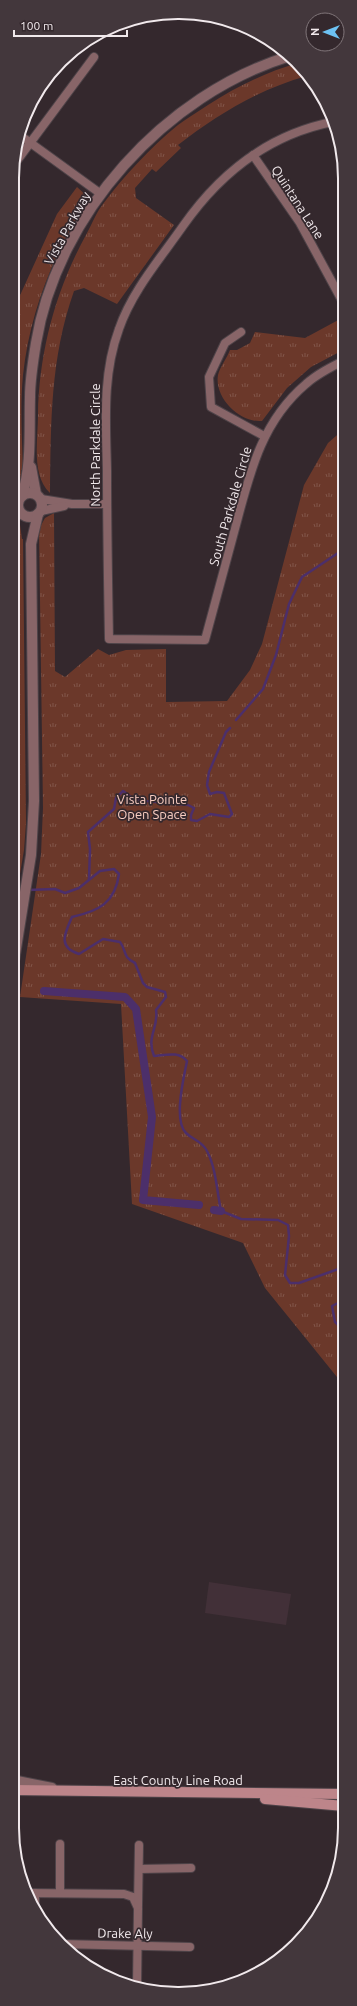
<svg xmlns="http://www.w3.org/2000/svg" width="357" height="2006" font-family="Ubuntu,sans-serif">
<defs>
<pattern id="park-tufts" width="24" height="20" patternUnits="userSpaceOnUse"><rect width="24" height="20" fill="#6b382a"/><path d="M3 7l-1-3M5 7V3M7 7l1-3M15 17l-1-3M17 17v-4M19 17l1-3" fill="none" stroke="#815549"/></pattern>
</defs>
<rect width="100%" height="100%" fill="#34282d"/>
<!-- built -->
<path fill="#423038" d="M209,1582L291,1594L286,1625L205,1613Z"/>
<!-- park -->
<g fill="url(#park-tufts)">
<path d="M298,63L307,76C259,89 217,115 178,145L181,148L156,172L152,169L135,188L136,198L174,225L117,304L84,288L74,291C50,359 51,422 50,493C31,475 38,440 38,415C39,351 56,289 87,233C92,224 96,213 103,204C124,176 150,148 178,125C187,118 198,112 208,105C236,87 266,72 298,63Z"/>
<path d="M77,187L89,198C54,252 30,311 23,375C20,406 22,438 23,470H21C21,479 21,487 13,493V335L17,302L57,214Z"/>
<path d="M342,318L345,323V349L311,367L287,388L262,421C240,423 214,398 218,375C220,367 227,358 230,350H237L250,343L255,332L305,338Z"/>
<path d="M344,429V1388L341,1382L265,1288L243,1243L132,1204L121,1004L20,997L41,854L43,808L39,529L45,518L54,513L55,671L65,677L98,649L109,655L126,650L166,649V702L227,701L250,670L262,644L304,485L328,443Z"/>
<path d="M13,518L20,525L22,539H23L26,823L24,850L13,915Z"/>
</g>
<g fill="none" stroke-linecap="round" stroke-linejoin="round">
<!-- stream -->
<g stroke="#4c2f6a" stroke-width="2.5">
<path d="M236,720L263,689L276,655L289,604L302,577L344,549"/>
<path d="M89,879L90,849L88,832L114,809L116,798L123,791L135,800L188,805L194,808L191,815V820L197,821L210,814L229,817L232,814L224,793L217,792L210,794L207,785L209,772L226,732L230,728"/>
<path d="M28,890L55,889L65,893L79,888L100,871L114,869L119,874C115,903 99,911 72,917C65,933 57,947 79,954L103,939L120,942C127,951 122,957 135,963L143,983L147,987L165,992L166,997L156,1010C159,1028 146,1036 154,1056C166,1055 179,1051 187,1061C184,1077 173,1120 186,1133C193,1140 202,1141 207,1151C216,1168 217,1192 221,1211L241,1219L278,1220L288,1225L289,1236L285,1275L290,1283H299L344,1267"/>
<path d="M13,898L19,891H23"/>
<path d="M344,1330L335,1322L332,1306L344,1300"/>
</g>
<!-- canal -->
<g stroke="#4c2f6a" stroke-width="8">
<path d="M44,991L125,997L136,1009L152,1117L143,1200L199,1205"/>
<path d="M214,1210L221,1211"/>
</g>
<defs>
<g id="minor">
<path d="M332,122C268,135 220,173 183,226C160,259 132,291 119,329C102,375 106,423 107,471C107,527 108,583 109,639L205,640C215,602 226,563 236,525C250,472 262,421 306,384C317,374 331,367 345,360"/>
<path d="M21,136L101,194"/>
<path d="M253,155L300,223L345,306"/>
<path d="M13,166L94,57"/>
<path d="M241,332L225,343L209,377L211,407L264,436"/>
<path d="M41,499L72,504H107"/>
<path d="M13,501L20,499"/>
<path d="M13,509L19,511"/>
<path d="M41,511L64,506"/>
<path d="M60,1844V1893"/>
<path d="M139,1869L191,1868"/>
<path d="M26,1893L124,1894L133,1897L138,1908L137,1987"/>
<path d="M138,1906L139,1845"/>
<path d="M35,1907V1893"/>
<path d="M60,1944L190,1947"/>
</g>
<g id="tertiary">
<path d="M31,467L36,494"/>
<circle cx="30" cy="505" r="12"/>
<path d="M22,496C32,464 29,431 30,397C30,379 33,361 36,343C57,214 165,94 290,56"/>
<path d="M13,967L31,855L34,801L31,544L38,514"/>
<path d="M12,1780L52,1788"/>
</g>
<g id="secondary">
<path d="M12,1790L344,1794"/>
<path d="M265,1799L344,1806"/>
</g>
</defs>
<!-- minor casing -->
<use href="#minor" stroke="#4e4348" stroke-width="10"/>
<!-- tertiary casing -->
<use href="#tertiary" stroke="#4e4348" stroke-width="12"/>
<!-- secondary casing -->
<use href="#secondary" stroke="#4e4348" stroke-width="12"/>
<!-- minor -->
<use href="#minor" stroke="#886568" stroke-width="8"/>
<!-- tertiary -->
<use href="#tertiary" stroke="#886568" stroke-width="10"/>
<!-- secondary -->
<use href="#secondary" stroke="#bd858a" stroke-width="10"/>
</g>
<g text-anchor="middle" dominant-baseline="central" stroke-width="3.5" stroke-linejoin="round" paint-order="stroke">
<!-- street labels -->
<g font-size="13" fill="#f1e9ec" stroke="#34282d">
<text transform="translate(298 202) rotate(57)">Quintana Lane</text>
<text transform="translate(67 228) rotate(-61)">Vista Parkway</text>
<text transform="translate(95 445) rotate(-90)">North Parkdale Circle</text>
<text transform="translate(230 506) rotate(-74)">South Parkdale Circle</text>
<text x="178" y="1780">East County Line Road</text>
<text transform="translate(125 1933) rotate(1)">Drake Aly</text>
</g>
<!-- park labels -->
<g font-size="13" fill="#f9cdc1" stroke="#34282d">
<text x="152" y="799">Vista Pointe<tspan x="152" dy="15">Open Space</tspan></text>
</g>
</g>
<!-- crop -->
<path d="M0 0H357V2006H0ZM178 19H179A159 159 0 0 1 338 178V1828A159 159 0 0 1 179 1987H178A159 159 0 0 1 19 1828V178A159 159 0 0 1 178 19Z" fill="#43373c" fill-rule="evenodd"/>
<path fill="none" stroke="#f1e9ec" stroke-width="2" d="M178 19H179A159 159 0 0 1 338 178V1828A159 159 0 0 1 179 1987H178A159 159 0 0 1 19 1828V178A159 159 0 0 1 178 19Z"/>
<!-- north arrow -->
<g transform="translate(325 32) rotate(270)"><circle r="19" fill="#34282d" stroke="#807579"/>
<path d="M0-3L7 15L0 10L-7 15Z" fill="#6dc2f3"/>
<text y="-6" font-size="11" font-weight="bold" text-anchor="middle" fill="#f1e9ec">N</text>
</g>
<!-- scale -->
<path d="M14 30v6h113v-6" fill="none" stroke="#f1e9ec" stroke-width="2"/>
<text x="20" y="30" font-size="12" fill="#f1e9ec" stroke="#34282d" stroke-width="3" paint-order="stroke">100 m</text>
</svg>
